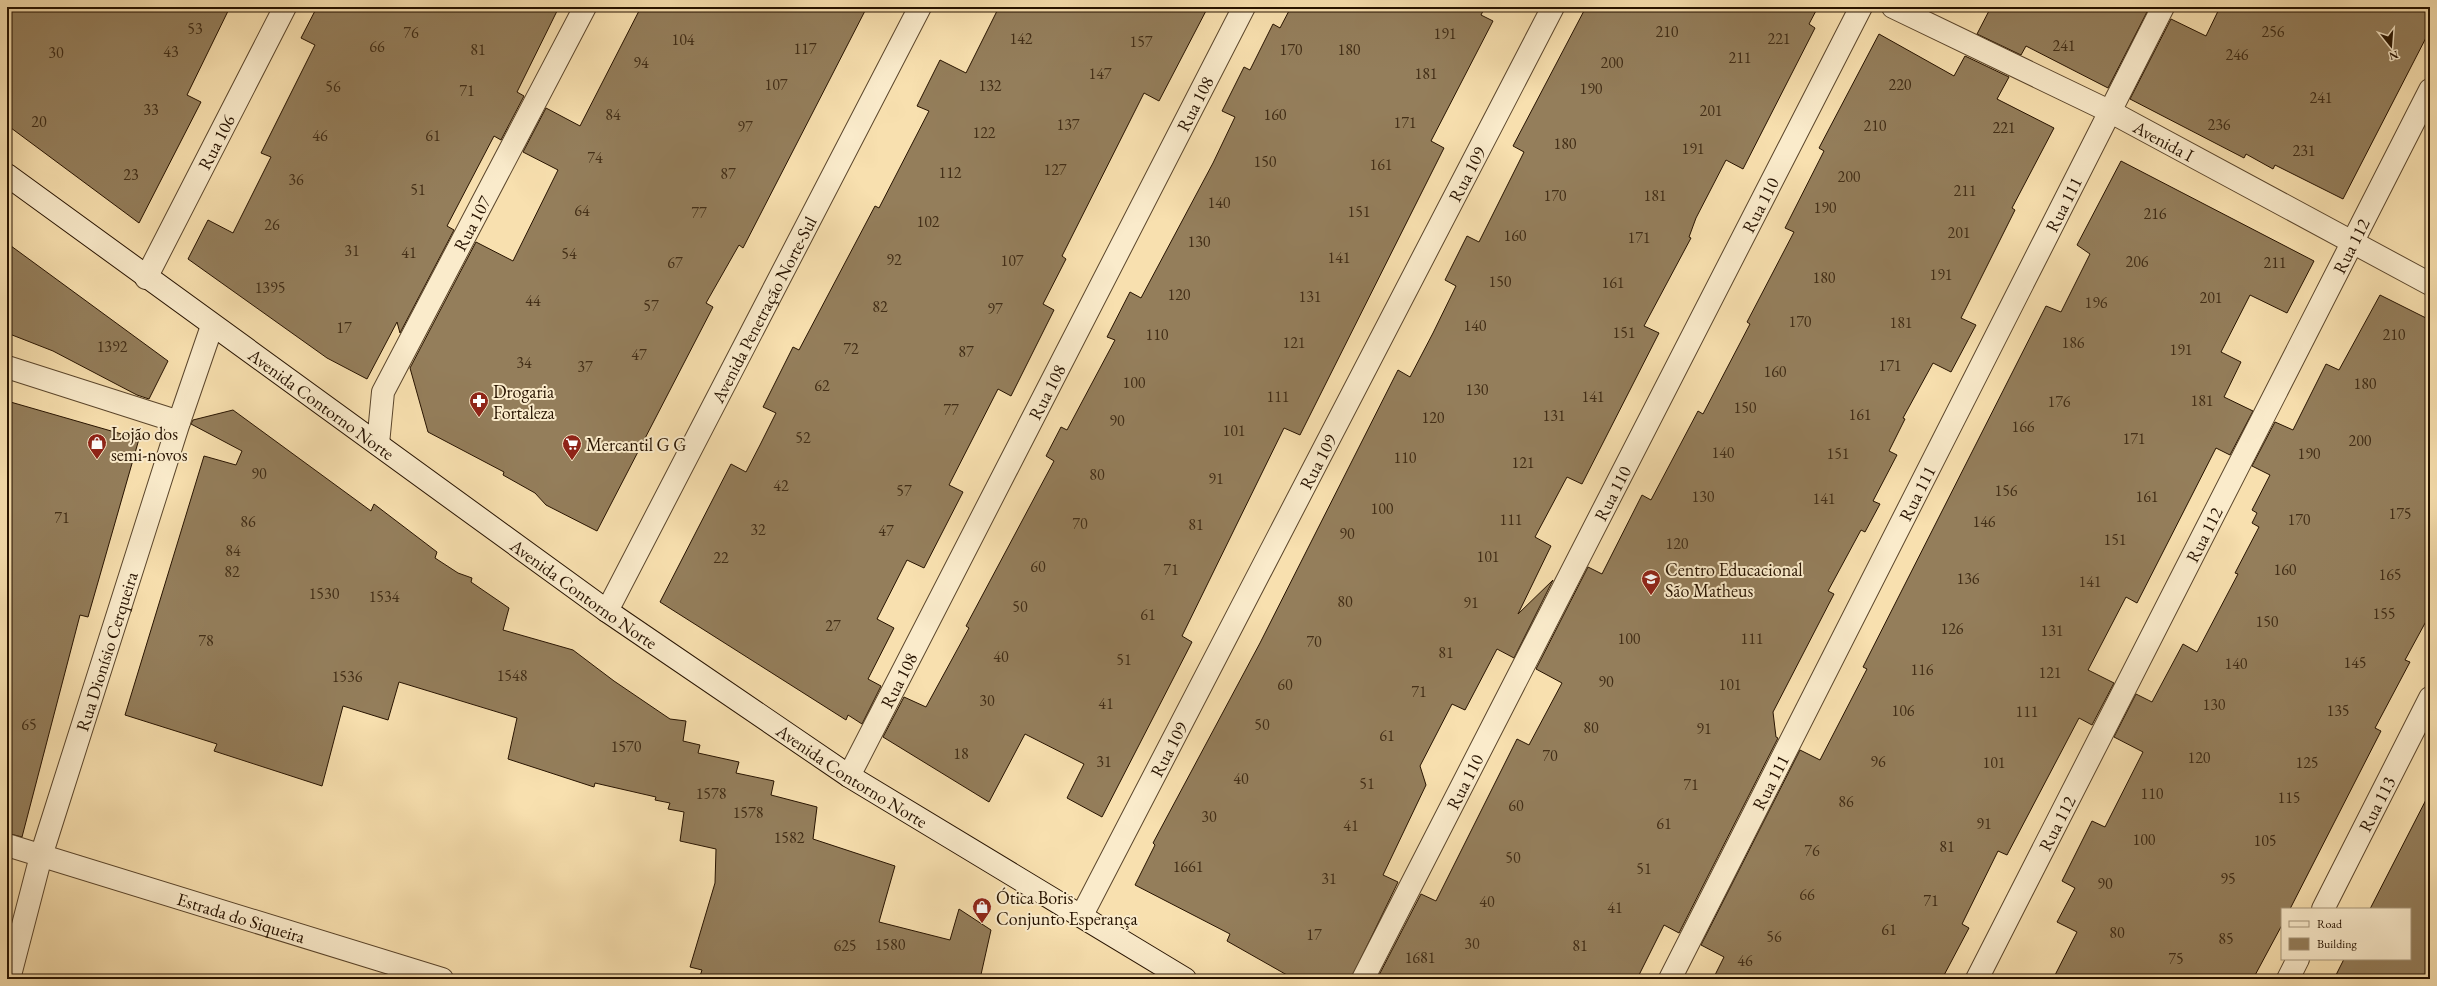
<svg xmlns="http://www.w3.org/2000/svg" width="2437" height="986" font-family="'EB Garamond',serif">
<rect width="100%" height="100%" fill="#f8e0af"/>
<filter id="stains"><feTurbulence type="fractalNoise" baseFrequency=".005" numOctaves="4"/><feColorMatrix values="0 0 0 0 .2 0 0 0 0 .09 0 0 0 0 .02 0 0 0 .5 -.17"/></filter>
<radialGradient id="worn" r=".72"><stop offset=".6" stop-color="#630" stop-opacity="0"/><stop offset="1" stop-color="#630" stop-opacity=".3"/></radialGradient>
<!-- building -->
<g fill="#947e5b" stroke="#271300">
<path d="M7,7H230L187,95L201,102L139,223L7,125Z"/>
<path d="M317,7H559L517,92L524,96L501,140L494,136L447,226L454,230L400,333L397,322L367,379L327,358L188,259L208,220L233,233L271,157L261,153L315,45L301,38Z"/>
<path d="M641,7H867L743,248L739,245L706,303L713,307L597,531L546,505L535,493L503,475L504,472L428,432L410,368L476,242L513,261L558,170L523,152L546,108L580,126Z"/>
<path d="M999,7H1208L1159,101L1144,93L1062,256L1066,259L1043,304L1054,310L1011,396L998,389L949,485L963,492L924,568L907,560L877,619L894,628L868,679L881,686L862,724L848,715L846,720L660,602L731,464L746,472L760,445L776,413L763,407L793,347L799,350L875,206L879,208L929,111L917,106L940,60L966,73Z"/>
<path d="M1291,7H1485L1481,15L1493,21L1431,141L1444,148L1300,435L1284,428L1182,636L1192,642L1102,817L1067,798L1084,764L1025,734L989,802L883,737L904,697L926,707L969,628L966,626L1054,461L1046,456L1061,427L1067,430L1115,340L1107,337L1130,292L1141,298L1213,163L1235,117L1222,111L1244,67L1250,70L1273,24L1280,28Z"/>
<path d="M1586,7H1818L1809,24L1815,28L1743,169L1726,160L1696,218L1689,237L1691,238L1644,326L1659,333L1582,484L1567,477L1535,537L1551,546L1518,614L1553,580L1514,658L1497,649L1465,710L1452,704L1420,766L1426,785L1383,875L1398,882L1351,979H1294L1227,941L1230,934L1135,885L1155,845L1153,843L1260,643L1398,370L1410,377L1433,333L1456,286L1445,280L1467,236L1479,242L1524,152L1513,146Z"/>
<path d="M1991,7H2147L2149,8L2108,88L2026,46L2021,55L1977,34Z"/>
<path d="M2220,7H2430V30L2343,199L2275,165L2273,169L2246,154L2244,158L2130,99L2171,19L2206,36Z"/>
<path d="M1879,34L1954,76L1965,56L2009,77L1997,99L2054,128L2012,208L2015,210L1961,318L1976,325L1951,372L1933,363L1903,418L1905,419L1889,451L1897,455L1873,501L1880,504L1865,532L1861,530L1828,591L1834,594L1773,712L1776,737L1778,738L1679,933L1664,925L1637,979H1377L1421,894L1436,901L1517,739L1529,745L1562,683L1536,669L1588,567L1602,574L1642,495L1651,500L1698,411L1703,414L1750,324L1747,322L1794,232L1785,228L1824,151L1819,148Z"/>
<path d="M2121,161L2314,261L2287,313L2250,295L2221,352L2241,362L2224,397L2253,411L2230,455L2216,448L2137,603L2126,597L2088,670L2114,683L2092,725L2079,718L2007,855L1998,851L1962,924L1969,928L1942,979H1713L1724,957L1701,945L1800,750L1820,760L1867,669L1863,667L2046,306L2061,312L2090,254L2077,245Z"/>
<path d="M7,243L168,361L149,399L137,395L53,351L7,333Z"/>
<path d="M2380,295L2430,320V614L2405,660L2410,662L2375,728L2381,731L2290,909H2282V925L2253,979H2053L2077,932L2057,922L2075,888L2062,881L2092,821L2105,827L2143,752L2114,737L2136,694L2152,702L2183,644L2197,652L2238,574L2235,573L2259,527L2252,523L2257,513L2252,510L2270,475L2252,466L2275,422L2293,430L2326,364L2339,370Z"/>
<path d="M7,401L139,439L88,617L80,615L22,837L7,833Z"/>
<path d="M233,410L371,511L374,504L437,552L435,558L458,573L472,578L471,582L509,608L503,630L573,650L614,681L670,719L686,721L683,741L700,745L698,753L739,762L736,773L774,781L771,795L817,807L813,839L895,866L879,922L950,940L959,909L991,930L980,979H699L702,970L690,967L715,883L716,849L680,841L684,812L668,809L670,803L655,800L656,797L595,783L594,787L508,759L517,718L399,682L388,720L343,706L322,786L214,751L217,744L125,715L204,456L236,465L242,451L191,424L193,420Z"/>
<path d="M2430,792V968L2424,979H2334L2344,959H2410V909H2370Z"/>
</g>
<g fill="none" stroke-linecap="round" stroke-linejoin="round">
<defs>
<g id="street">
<path id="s1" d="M1893,7L2111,112L2430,284"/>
<path id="s2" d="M146,278L285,7"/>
<path d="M7,367L179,422"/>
<path id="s3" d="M378,444L383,392L585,7"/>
<path id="s4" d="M607,611L920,7"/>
<path id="s5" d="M849,776L1244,7"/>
<path id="s6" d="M7,845L442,979"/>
<path id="s7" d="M2323,909L2430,698"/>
<path id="s8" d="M1082,915L1553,7"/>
<path id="s9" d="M9,979L41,856L179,422L212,326"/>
<path id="s10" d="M1363,979L1861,7"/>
<path id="s11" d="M1670,979L2163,7"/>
<path id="s12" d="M1977,979L2430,90"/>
<path d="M2288,979L2298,959"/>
</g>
<g id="secondary">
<path id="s13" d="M7,175L607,611L849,776L1185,979"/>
</g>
</defs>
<!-- street casing -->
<use href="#street" stroke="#5b462c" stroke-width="24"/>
<!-- secondary casing -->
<use href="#secondary" stroke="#271300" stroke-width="24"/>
<!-- street -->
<use href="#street" stroke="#faebcb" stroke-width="22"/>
<!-- secondary -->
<use href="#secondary" stroke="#faebcb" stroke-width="22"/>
</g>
<!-- icons -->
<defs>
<symbol id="pharmacy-pin" viewBox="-11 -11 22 30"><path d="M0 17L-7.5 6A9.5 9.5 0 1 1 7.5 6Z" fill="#8f2418" stroke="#faebcb"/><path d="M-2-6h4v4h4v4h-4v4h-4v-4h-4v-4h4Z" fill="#fff"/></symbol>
<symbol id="shop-pin" viewBox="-11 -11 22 30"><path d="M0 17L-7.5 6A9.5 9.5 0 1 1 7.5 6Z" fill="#8f2418" stroke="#faebcb"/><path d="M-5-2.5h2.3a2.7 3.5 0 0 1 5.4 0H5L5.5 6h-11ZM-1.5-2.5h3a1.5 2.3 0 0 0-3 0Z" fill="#fff"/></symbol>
<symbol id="supermarket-pin" viewBox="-11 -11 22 30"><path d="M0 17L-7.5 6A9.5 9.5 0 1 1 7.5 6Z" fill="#8f2418" stroke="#faebcb"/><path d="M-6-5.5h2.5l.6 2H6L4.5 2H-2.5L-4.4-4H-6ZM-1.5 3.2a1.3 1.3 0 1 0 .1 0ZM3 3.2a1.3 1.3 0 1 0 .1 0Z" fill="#fff"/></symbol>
<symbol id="school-pin" viewBox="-11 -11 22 30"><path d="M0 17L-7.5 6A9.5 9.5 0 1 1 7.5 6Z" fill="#8f2418" stroke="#faebcb"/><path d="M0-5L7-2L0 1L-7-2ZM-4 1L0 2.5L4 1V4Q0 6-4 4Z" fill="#fff"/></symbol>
</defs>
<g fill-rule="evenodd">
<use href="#pharmacy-pin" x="468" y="390" width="22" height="30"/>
<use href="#shop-pin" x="86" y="432" width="22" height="30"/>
<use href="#supermarket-pin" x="561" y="433" width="22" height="30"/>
<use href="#school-pin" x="1640" y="568" width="22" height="30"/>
<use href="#shop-pin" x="971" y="896" width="22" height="30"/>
</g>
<g text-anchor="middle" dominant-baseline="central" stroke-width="4" stroke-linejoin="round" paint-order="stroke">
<!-- number labels -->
<g font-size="16" fill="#422e17">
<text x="195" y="28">53</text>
<text x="1667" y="31">210</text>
<text x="2273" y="31">256</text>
<text x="411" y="32">76</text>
<text x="1445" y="33">191</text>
<text x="1021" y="38">142</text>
<text x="1779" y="38">221</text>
<text x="683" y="39">104</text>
<text x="1141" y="41">157</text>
<text x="2064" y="45">241</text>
<text x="377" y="46">66</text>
<text x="805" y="48">117</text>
<text x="478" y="49">81</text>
<text x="1291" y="49">170</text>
<text x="1349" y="49">180</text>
<text x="171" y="51">43</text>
<text x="56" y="52">30</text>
<text x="2237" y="54">246</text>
<text x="1740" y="57">211</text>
<text x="641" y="62">94</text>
<text x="1612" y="62">200</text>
<text x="1100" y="73">147</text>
<text x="1426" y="73">181</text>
<text x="776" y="84">107</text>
<text x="1900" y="84">220</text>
<text x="990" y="85">132</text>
<text x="333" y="86">56</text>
<text x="1591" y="88">190</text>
<text x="467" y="90">71</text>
<text x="2321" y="97">241</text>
<text x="151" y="109">33</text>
<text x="1711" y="110">201</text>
<text x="613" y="114">84</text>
<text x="1275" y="114">160</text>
<text x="39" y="121">20</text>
<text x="1405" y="122">171</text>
<text x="1068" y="124">137</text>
<text x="2219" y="124">236</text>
<text x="1875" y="125">210</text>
<text x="745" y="126">97</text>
<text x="2004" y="127">221</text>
<text x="984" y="132">122</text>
<text x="320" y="135">46</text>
<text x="433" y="135">61</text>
<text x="1565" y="143">180</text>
<text x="1693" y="148">191</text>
<text x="2304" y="150">231</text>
<text x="595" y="157">74</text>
<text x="1265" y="161">150</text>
<text x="1381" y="164">161</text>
<text x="1055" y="169">127</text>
<text x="950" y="172">112</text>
<text x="728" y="173">87</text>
<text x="131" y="174">23</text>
<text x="1849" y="176">200</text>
<text x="296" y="179">36</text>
<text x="418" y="189">51</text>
<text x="1965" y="190">211</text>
<text x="1555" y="195">170</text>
<text x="1655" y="195">181</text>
<text x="1219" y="202">140</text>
<text x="1825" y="207">190</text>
<text x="582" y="210">64</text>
<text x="1359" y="211">151</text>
<text x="699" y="212">77</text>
<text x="2155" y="213">216</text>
<text x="928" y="221">102</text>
<text x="272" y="224">26</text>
<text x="1959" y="232">201</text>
<text x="1515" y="235">160</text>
<text x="1639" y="237">171</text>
<text x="1199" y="241">130</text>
<text x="352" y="250">31</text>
<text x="409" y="252">41</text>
<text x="569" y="253">54</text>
<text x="1339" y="257">141</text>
<text x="894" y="259">92</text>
<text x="1012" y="260">107</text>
<text x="2137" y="261">206</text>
<text x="675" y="262">67</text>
<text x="2275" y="262">211</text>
<text x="1941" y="274">191</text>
<text x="1824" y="277">180</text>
<text x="1500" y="281">150</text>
<text x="1613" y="282">161</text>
<text x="270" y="287">1395</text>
<text x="1179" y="294">120</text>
<text x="1310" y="296">131</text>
<text x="2211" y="297">201</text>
<text x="533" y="300">44</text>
<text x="2096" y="302">196</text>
<text x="651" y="305">57</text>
<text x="880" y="306">82</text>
<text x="995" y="308">97</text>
<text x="1800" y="321">170</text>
<text x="1901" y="322">181</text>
<text x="1475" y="325">140</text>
<text x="344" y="327">17</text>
<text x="1624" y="332">151</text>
<text x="1157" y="334">110</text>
<text x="2394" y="334">210</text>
<text x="1294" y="342">121</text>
<text x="2073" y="342">186</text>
<text x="112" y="346">1392</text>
<text x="851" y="348">72</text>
<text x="2181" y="349">191</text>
<text x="966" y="351">87</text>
<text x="639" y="354">47</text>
<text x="524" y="362">34</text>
<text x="1890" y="365">171</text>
<text x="585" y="366">37</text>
<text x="1775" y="371">160</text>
<text x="1134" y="382">100</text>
<text x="2365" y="383">180</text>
<text x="822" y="385">62</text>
<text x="1477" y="389">130</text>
<text x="1278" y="396">111</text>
<text x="1593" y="396">141</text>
<text x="2202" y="400">181</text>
<text x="2059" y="401">176</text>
<text x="1745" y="407">150</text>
<text x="951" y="409">77</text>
<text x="1860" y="414">161</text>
<text x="1554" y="415">131</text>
<text x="1433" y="417">120</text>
<text x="1117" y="420">90</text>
<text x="2023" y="426">166</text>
<text x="1234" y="430">101</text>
<text x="803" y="437">52</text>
<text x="2134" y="438">171</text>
<text x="2360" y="440">200</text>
<text x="1723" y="452">140</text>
<text x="1838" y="453">151</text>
<text x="2309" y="453">190</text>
<text x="1405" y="457">110</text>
<text x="1523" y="462">121</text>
<text x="259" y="473">90</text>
<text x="1097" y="474">80</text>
<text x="1216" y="478">91</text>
<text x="781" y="485">42</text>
<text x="904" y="490">57</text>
<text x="2006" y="490">156</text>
<text x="1703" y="496">130</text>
<text x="2147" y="496">161</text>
<text x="1824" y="498">141</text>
<text x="1382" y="508">100</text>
<text x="2400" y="513">175</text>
<text x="62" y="517">71</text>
<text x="1511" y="519">111</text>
<text x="2299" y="519">170</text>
<text x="248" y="521">86</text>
<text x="1984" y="521">146</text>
<text x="1080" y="523">70</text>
<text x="1196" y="524">81</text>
<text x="758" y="529">32</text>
<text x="886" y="530">47</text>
<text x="1347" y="533">90</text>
<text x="2115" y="539">151</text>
<text x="1677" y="543">120</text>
<text x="233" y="550">84</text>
<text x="1488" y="556">101</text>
<text x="721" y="557">22</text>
<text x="1038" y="566">60</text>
<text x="1171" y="569">71</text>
<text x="2285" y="569">160</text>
<text x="232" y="571">82</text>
<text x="2390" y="574">165</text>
<text x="1968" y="578">136</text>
<text x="2090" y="581">141</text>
<text x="324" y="593">1530</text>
<text x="384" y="596">1534</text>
<text x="1345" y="601">80</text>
<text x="1471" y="602">91</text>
<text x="1020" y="606">50</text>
<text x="2384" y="613">155</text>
<text x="1148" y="614">61</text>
<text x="2267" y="621">150</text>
<text x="833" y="625">27</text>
<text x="1952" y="628">126</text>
<text x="2052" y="630">131</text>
<text x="1629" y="638">100</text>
<text x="1752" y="638">111</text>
<text x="206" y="640">78</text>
<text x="1314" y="641">70</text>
<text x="1446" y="652">81</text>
<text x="1001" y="656">40</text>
<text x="1124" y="659">51</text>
<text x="2355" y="662">145</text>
<text x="2236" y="663">140</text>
<text x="1922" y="669">116</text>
<text x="2050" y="672">121</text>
<text x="512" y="675">1548</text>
<text x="347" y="676">1536</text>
<text x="1606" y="681">90</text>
<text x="1285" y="684">60</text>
<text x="1730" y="684">101</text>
<text x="1419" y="691">71</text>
<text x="987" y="700">30</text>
<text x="1106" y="703">41</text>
<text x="2214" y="704">130</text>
<text x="1903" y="710">106</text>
<text x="2338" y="710">135</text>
<text x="2027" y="711">111</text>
<text x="29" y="724">65</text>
<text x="1262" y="724">50</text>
<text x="1591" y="727">80</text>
<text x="1704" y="728">91</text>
<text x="1387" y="735">61</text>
<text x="626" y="746">1570</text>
<text x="961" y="753">18</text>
<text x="1550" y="755">70</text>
<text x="2199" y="757">120</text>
<text x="1104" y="761">31</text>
<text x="1878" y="761">96</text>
<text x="1994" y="762">101</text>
<text x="2307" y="762">125</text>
<text x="1241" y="778">40</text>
<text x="1367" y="783">51</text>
<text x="1691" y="784">71</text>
<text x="711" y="793">1578</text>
<text x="2152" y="793">110</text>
<text x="2289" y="797">115</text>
<text x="1846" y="801">86</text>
<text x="1516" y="805">60</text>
<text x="748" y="812">1578</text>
<text x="1209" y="816">30</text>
<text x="1664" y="823">61</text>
<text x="1984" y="823">91</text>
<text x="1351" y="825">41</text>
<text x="789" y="837">1582</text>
<text x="2144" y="839">100</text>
<text x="2265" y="840">105</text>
<text x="1947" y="846">81</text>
<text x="1812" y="850">76</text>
<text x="1513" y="857">50</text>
<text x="1188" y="866">1661</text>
<text x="1644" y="868">51</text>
<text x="1329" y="878">31</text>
<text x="2228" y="878">95</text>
<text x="2105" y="883">90</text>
<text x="1807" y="894">66</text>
<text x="1931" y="900">71</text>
<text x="1487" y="901">40</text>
<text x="1615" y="907">41</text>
<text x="1889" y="929">61</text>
<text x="2117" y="932">80</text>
<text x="1314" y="934">17</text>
<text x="1774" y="936">56</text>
<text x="2226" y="938">85</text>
<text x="1472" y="943">30</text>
<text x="890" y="944">1580</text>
<text x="845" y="945">625</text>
<text x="1580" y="945">81</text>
<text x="1420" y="957">1681</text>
<text x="2176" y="958">75</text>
<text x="1745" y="960">46</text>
</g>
<!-- street labels -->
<g font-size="18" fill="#271300" stroke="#faebcb">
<text stroke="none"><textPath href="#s5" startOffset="756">Rua 108</textPath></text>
<text stroke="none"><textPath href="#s1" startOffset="302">Avenida I</textPath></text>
<text stroke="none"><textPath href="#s2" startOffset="153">Rua 106</textPath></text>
<text stroke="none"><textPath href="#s8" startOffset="835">Rua 109</textPath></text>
<text stroke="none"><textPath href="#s11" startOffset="869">Rua 111</textPath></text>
<text stroke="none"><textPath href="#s10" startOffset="870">Rua 110</textPath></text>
<text stroke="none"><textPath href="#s3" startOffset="243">Rua 107</textPath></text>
<text stroke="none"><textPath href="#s12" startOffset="823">Rua 112</textPath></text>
<text stroke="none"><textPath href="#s4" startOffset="340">Avenida Penetração Norte-Sul</textPath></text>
<text stroke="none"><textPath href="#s5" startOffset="432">Rua 108</textPath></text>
<text stroke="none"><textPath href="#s13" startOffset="389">Avenida Contorno Norte</textPath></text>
<text stroke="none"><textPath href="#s8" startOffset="511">Rua 109</textPath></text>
<text stroke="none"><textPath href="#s10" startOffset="546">Rua 110</textPath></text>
<text stroke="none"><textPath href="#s11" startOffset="545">Rua 111</textPath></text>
<text stroke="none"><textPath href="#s12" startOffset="499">Rua 112</textPath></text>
<text stroke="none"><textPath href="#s13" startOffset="713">Avenida Contorno Norte</textPath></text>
<text stroke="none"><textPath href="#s9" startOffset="342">Rua Dionísio Cerqueira</textPath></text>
<text stroke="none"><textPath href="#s5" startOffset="108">Rua 108</textPath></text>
<text stroke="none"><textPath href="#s8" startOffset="187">Rua 109</textPath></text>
<text stroke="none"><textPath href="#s13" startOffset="1037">Avenida Contorno Norte</textPath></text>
<text stroke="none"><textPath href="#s10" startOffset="222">Rua 110</textPath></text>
<text stroke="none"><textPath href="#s11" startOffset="221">Rua 111</textPath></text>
<text stroke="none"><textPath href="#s7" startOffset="118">Rua 113</textPath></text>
<text stroke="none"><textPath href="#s12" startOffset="175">Rua 112</textPath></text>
<text stroke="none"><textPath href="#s6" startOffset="245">Estrada do Siqueira</textPath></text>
</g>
<!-- poi labels -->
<g font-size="18" fill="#271300" stroke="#faebcb" text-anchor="start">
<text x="493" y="391">Drogaria<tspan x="493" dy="21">Fortaleza</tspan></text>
<text x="111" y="433">Lojão dos<tspan x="111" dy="21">semi-novos</tspan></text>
<text x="586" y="444">Mercantil G G</text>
<text x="1665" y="569">Centro Educacional<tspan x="1665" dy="21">São Matheus</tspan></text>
<text x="996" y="897">Ótica Boris<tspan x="996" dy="21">Conjunto Esperança</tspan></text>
</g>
</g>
<!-- margin -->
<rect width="2437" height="986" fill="none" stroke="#f8e0af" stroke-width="24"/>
<rect x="8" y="8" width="2421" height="970" fill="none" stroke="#271300" stroke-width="2"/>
<rect x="12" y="12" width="2413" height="962" fill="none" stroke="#271300"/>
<!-- legend -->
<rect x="2281" y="908" width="130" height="52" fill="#faebcb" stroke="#a6957a"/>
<rect x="2289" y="921" width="20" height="6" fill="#faebcb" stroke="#a6957a"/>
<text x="2317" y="928" font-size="12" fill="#271300">Road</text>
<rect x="2289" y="938" width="20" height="12" fill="#947e5b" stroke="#a6957a"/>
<text x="2317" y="948" font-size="12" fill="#271300">Building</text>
<!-- north arrow -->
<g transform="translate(2391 46) rotate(163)" stroke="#faebcb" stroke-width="3" paint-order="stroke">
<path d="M0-3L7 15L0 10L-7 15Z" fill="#271300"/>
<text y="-6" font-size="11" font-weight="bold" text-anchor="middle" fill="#271300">N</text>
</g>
<rect width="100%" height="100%" filter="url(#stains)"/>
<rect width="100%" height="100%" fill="url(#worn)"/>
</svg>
